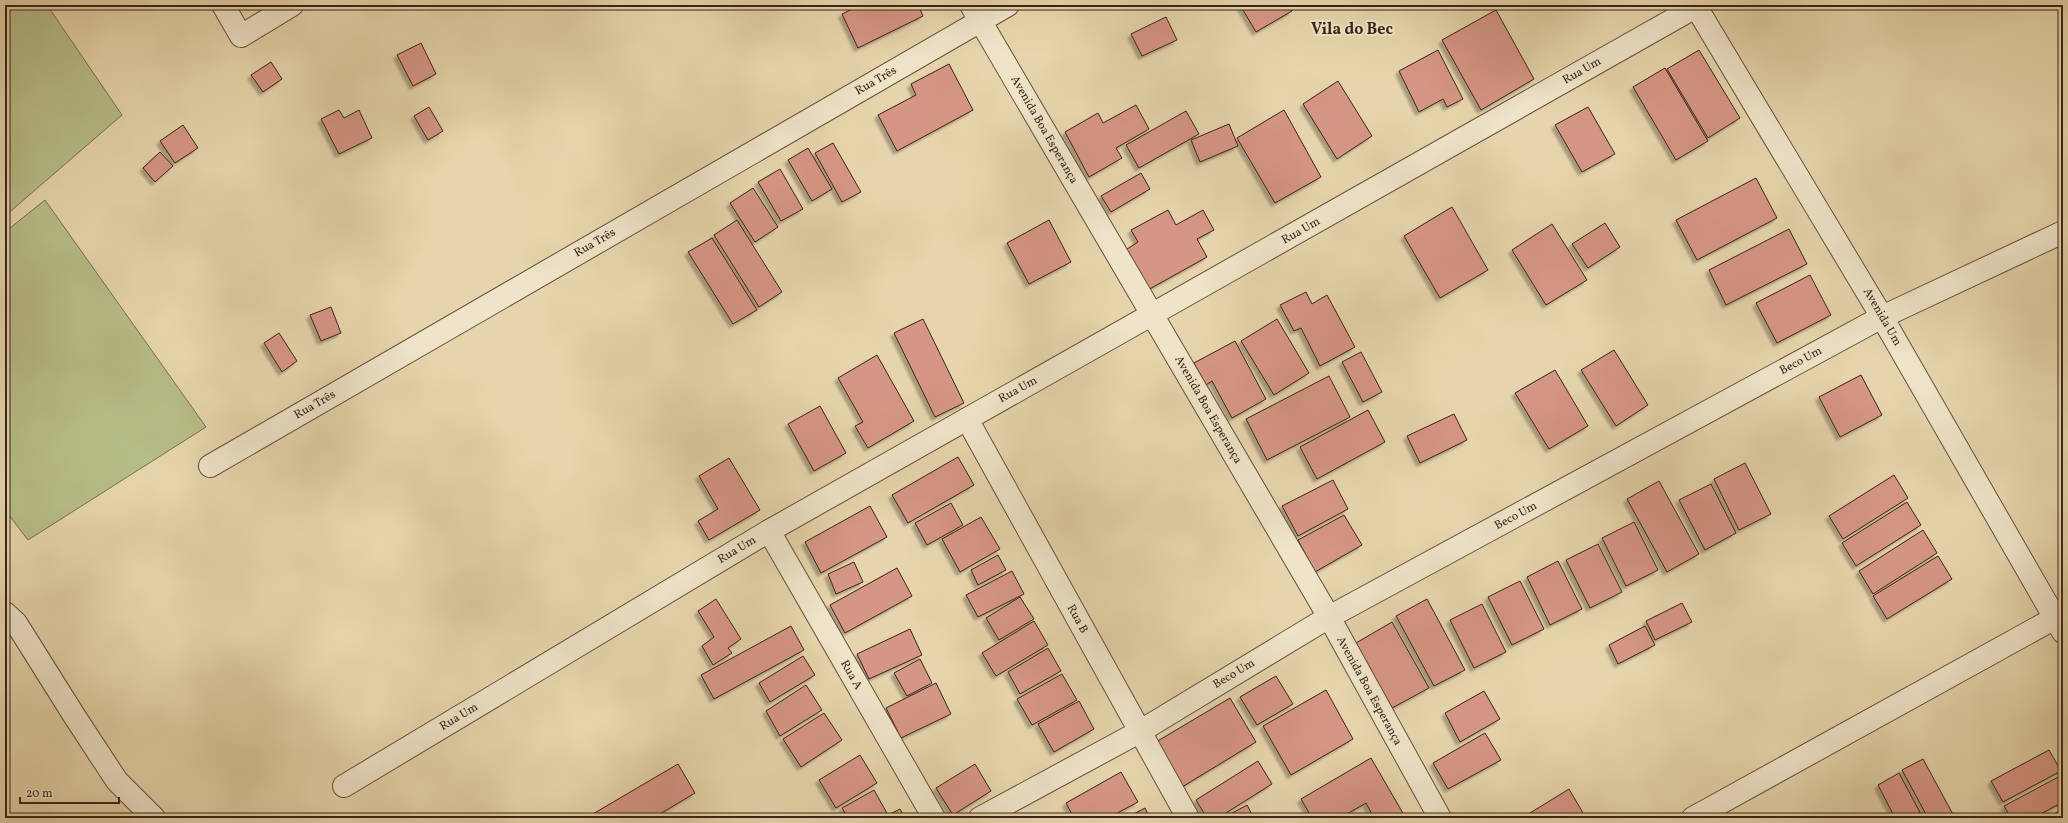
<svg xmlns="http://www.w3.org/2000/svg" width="2068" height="823" font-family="Vollkorn,serif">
<defs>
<filter id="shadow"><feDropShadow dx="-3.5" dy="3.5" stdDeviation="1" flood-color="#0004"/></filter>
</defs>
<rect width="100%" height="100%" fill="#e6d5ac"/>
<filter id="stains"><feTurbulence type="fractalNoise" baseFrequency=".005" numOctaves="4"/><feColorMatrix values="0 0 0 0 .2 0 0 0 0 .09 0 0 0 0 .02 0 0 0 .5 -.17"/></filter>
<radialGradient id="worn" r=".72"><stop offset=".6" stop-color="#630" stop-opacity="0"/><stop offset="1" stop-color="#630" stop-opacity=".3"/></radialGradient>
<!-- green -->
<g fill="#b7bd88" stroke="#78704f">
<path d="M5,5H47L122,115L5,216Z"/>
<path d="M45,200L206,427L28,540L5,510V232Z"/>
</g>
<!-- building -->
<g fill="#d69685" stroke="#3a2416" filter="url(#shadow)">
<path d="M861,5H918L923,16L858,48L842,14Z"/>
<path d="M1240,5H1289L1292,11L1256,32Z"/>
<path d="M1496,10L1534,79L1481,110L1442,40Z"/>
<path d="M1166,17L1177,40L1142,56L1131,34Z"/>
<path d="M421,43L436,74L413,86L397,55Z"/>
<path d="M1438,50L1463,99L1447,107L1443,99L1419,112L1399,71Z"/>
<path d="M1699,50L1740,118L1708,138L1667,69Z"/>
<path d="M271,62L282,79L263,92L251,75Z"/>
<path d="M949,64L973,110L897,151L878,115L916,95L911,84Z"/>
<path d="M1665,68L1708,141L1676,160L1633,87Z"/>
<path d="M1338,81L1372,136L1337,159L1303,104Z"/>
<path d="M1136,105L1149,129L1116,148L1122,158L1089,177L1065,132L1098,113L1103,123Z"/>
<path d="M429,107L443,131L428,140L414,116Z"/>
<path d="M1588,107L1615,154L1582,172L1555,125Z"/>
<path d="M339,110L344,118L359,110L372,138L339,154L321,119Z"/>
<path d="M1284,110L1321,177L1275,203L1237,138Z"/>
<path d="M1186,111L1199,134L1139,168L1126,145Z"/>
<path d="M1229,124L1238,146L1200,162L1191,140Z"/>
<path d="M183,125L198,148L175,163L160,141Z"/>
<path d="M833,143L861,192L842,202L815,153Z"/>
<path d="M808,148L832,189L812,201L788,160Z"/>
<path d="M160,152L173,166L155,182L143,168Z"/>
<path d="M780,169L803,209L781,221L758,182Z"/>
<path d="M1141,173L1150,189L1111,212L1101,196Z"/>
<path d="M1756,178L1777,218L1697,260L1676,220Z"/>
<path d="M753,188L778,227L755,242L730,203Z"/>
<path d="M1452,207L1488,270L1440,298L1404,236Z"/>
<path d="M1168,210L1176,225L1203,210L1214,230L1197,239L1207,257L1146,291L1124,251L1138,242L1131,230Z"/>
<path d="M737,220L782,292L759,307L714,235Z"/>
<path d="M1049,220L1071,262L1029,284L1007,243Z"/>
<path d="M1605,223L1620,247L1588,268L1572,244Z"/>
<path d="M1552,224L1587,280L1546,305L1512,250Z"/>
<path d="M1789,229L1807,264L1726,305L1709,270Z"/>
<path d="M712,238L757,310L733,324L688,252Z"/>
<path d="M1810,275L1831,315L1777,343L1756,303Z"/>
<path d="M1306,292L1312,304L1327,295L1355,347L1320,366L1301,328L1294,331L1280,305Z"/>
<path d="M331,307L341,333L321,341L310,315Z"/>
<path d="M923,319L964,403L935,417L894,333Z"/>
<path d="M1277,319L1309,373L1274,395L1241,341Z"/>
<path d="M279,333L297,361L282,372L264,343Z"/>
<path d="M1235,341L1266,399L1232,418L1212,381L1206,385L1194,363Z"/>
<path d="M1614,350L1648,405L1616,426L1581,370Z"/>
<path d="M1361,352L1382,392L1363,402L1342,362Z"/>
<path d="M877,355L914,421L868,448L855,426L863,422L838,378Z"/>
<path d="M1555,370L1588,426L1549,449L1515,393Z"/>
<path d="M1861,375L1882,415L1840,437L1819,397Z"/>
<path d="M1329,376L1350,417L1267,460L1246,419Z"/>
<path d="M820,406L846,453L814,471L788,424Z"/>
<path d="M1368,410L1385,442L1317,479L1300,447Z"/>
<path d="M1454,414L1467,440L1420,463L1407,436Z"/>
<path d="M958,457L974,485L908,523L892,495Z"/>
<path d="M729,458L760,510L709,540L698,521L718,509L699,476Z"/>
<path d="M1745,463L1771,514L1739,530L1714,479Z"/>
<path d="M1894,475L1908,498L1843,539L1829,516Z"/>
<path d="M1333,480L1348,509L1298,536L1282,506Z"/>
<path d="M1659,481L1699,554L1667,572L1627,499Z"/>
<path d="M1711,484L1736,533L1705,550L1679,500Z"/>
<path d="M1907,502L1921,525L1856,566L1842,543Z"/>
<path d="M951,503L963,525L927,545L915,523Z"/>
<path d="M870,506L887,537L821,573L805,542Z"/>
<path d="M1344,515L1362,545L1315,572L1298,540Z"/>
<path d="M981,517L1000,549L960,572L942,539Z"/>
<path d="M1634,522L1658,570L1626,586L1602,538Z"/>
<path d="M1923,530L1937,553L1873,594L1859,571Z"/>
<path d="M1598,544L1622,592L1590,608L1566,560Z"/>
<path d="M998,555L1006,570L978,585L971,570Z"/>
<path d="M1938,556L1952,579L1887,619L1873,596Z"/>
<path d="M1558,561L1582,609L1550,625L1527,577Z"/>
<path d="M854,562L863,582L836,594L828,574Z"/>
<path d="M897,568L912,596L845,633L830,605Z"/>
<path d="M1012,571L1024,594L978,617L966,595Z"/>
<path d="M1520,581L1544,629L1512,645L1488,597Z"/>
<path d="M1020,597L1034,619L999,640L986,618Z"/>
<path d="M716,599L741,639L728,648L732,653L713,665L702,646L714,637L698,611Z"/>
<path d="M1427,599L1465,670L1434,686L1396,616Z"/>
<path d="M1682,603L1692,622L1655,640L1646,621Z"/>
<path d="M1482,604L1506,652L1474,668L1450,620Z"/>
<path d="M1034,621L1048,645L996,676L982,653Z"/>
<path d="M1392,622L1429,688L1392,708L1356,643Z"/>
<path d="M791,626L804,650L714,699L701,675Z"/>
<path d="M1645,626L1655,645L1618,664L1609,645Z"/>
<path d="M910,629L922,655L869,679L857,654Z"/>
<path d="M1048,648L1061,671L1020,694L1008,672Z"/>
<path d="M803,656L815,675L770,702L759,683Z"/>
<path d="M920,659L932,683L907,696L894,673Z"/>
<path d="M1062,674L1077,700L1032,725L1017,699Z"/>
<path d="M1276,676L1293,704L1257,725L1240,697Z"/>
<path d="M936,683L951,714L901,738L886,708Z"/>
<path d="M806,685L822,710L780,736L766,711Z"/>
<path d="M1326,690L1353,739L1291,775L1263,726Z"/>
<path d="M1484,691L1500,719L1460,742L1445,713Z"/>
<path d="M1230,698L1256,742L1182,787L1156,742Z"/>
<path d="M1079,701L1094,729L1054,752L1038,724Z"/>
<path d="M824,713L842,740L801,767L783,739Z"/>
<path d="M1485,733L1501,760L1448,789L1433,763Z"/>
<path d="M2049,750L2061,771L2003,802L1991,781Z"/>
<path d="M860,755L877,783L836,808L819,780Z"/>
<path d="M1371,758L1404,815L1398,818H1374L1366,803L1340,818H1312L1301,799Z"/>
<path d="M1923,759L1955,818H1928L1902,770Z"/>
<path d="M1258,761L1272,784L1218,818H1207L1196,800Z"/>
<path d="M678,764L695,793L653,818H586Z"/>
<path d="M975,764L991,791L953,815L936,788Z"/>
<path d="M1121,772L1138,802L1108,818H1074L1066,803Z"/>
<path d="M1899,773L1923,818H1895L1878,785Z"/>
<path d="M2062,775L2063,802L2033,818H2011L2004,806Z"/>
<path d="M1569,789L1586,818H1522Z"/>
<path d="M874,790L888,815L900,809L905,818H848L842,808Z"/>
<path d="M1247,805L1254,818H1223Z"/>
<path d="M1145,808L1150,818H1126Z"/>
<path d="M2063,809V818H2046Z"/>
</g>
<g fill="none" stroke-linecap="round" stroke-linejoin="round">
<defs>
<g id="minor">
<path d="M223,5L241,36L292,5"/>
<path d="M971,5L1329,617L1440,818"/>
<path d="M1695,5L1882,317L2063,632"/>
<path d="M967,419L1188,818"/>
<path d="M210,466L1008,5"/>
<path d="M769,531L934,818"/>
<path d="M5,613L16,623L75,717L117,781L154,818"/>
<path d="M344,786L769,531L1699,5"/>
<path d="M980,818L1139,732L1329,617L1882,317L2063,232"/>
<path d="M1693,818L2055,618"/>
</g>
</defs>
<!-- minor casing -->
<use href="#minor" stroke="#65503c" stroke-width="24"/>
<!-- minor -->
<use href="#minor" stroke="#efe4c9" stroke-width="22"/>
</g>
<g text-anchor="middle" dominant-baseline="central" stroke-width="4" stroke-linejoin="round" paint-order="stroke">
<!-- street labels -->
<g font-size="12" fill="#3a2416" stroke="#efe4c9">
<text transform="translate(1582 71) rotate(-30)">Rua Um</text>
<text transform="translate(876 81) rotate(-30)">Rua Três</text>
<text transform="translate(1044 130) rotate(60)">Avenida Boa Esperança</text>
<text transform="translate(1301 231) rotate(-30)">Rua Um</text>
<text transform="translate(595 243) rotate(-30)">Rua Três</text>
<text transform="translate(1882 317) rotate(60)">Avenida Um</text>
<text transform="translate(1801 361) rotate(-28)">Beco Um</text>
<text transform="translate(1018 390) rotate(-29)">Rua Um</text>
<text transform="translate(315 405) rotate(-30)">Rua Três</text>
<text transform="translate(1208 410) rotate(60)">Avenida Boa Esperança</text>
<text transform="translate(1516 516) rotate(-28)">Beco Um</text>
<text transform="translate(737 550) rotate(-31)">Rua Um</text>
<text transform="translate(1077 619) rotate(61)">Rua B</text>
<text transform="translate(1234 674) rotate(-31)">Beco Um</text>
<text transform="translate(851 675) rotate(60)">Rua A</text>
<text transform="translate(1369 691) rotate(61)">Avenida Boa Esperança</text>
<text transform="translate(459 717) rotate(-31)">Rua Um</text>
</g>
<!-- district labels -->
<g font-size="16" font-weight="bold" fill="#3a2416" stroke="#efe4c9">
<text x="1352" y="30">Vila do Bec</text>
</g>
</g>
<!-- margin -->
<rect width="2068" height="823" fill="none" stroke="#e6d5ac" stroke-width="20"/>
<rect x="6" y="6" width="2056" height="811" fill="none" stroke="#3a2416" stroke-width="2"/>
<rect x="10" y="10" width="2048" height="803" fill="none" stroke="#3a2416"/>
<!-- scale -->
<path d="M20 797v6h99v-6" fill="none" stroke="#3a2416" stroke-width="2"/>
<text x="26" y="797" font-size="12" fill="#3a2416" stroke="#efe4c9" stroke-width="3" paint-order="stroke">20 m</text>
<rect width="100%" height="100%" filter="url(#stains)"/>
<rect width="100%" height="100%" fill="url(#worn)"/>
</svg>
